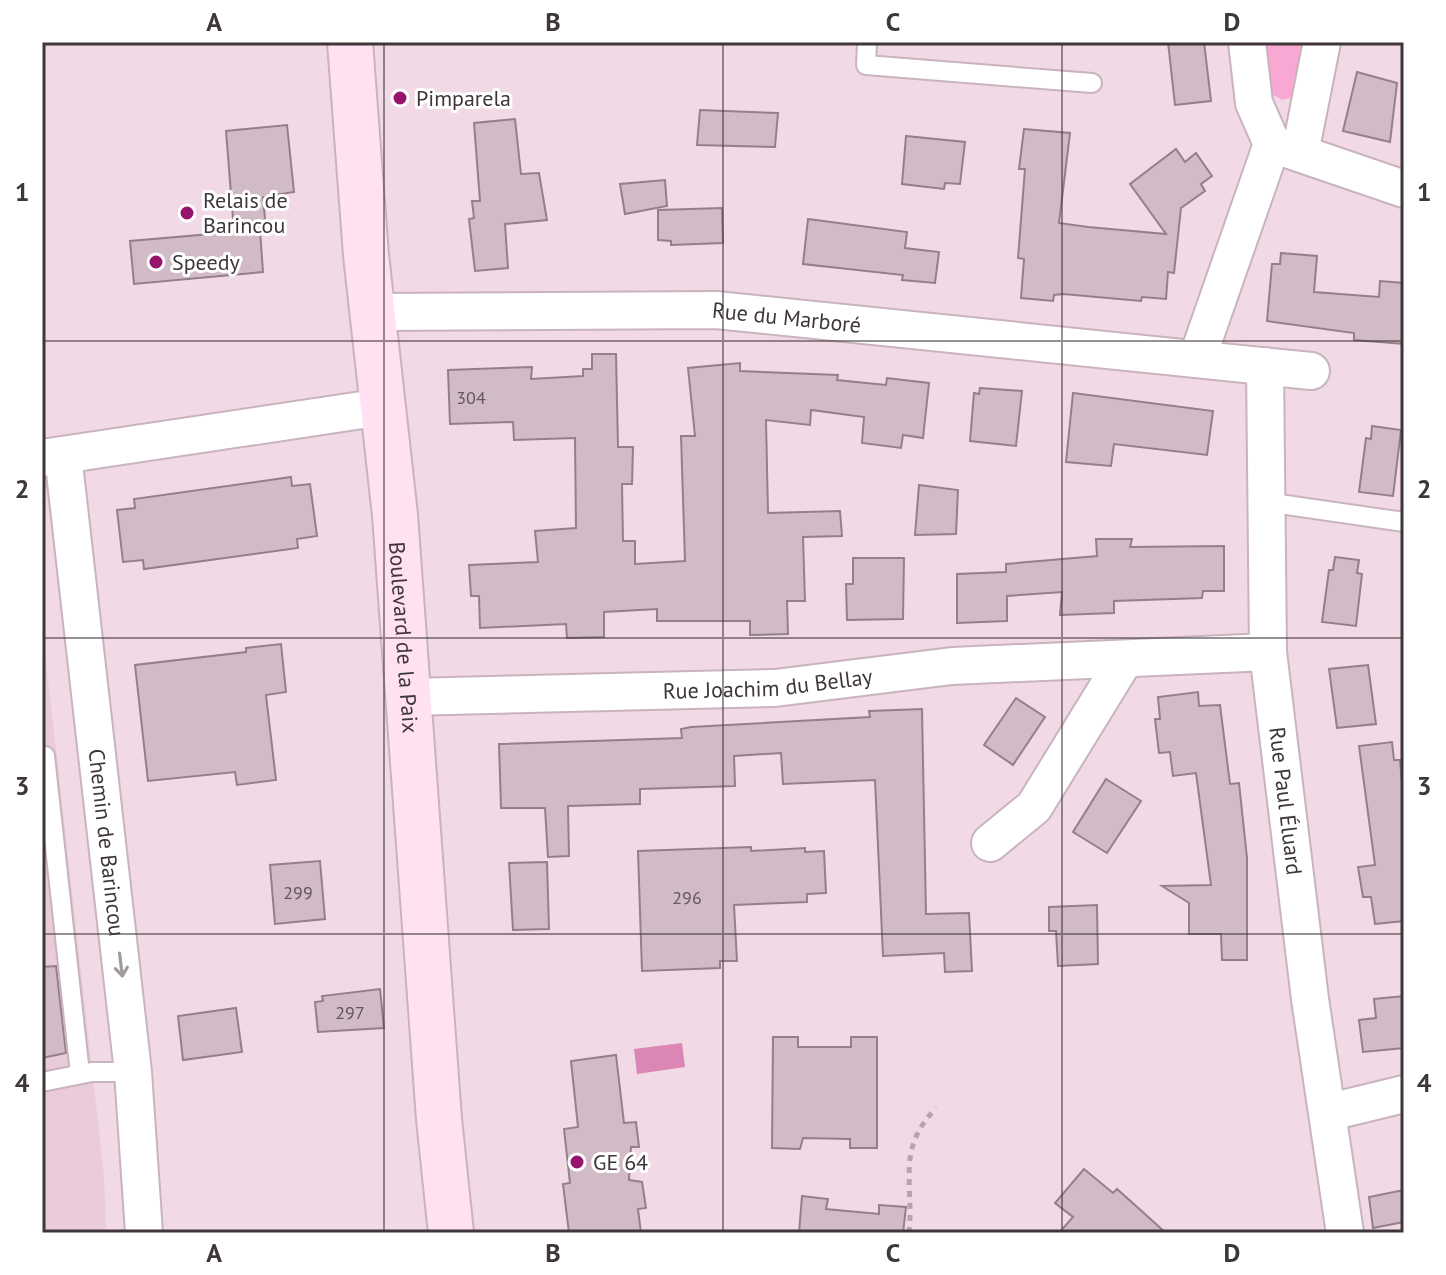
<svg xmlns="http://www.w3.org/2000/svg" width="1446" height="1275" font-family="'PT Sans',sans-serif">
<rect width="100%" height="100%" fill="#f1dae6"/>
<!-- built -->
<path fill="#e9cbda" d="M42,626L104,1175L106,1233H42Z"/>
<!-- green -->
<path fill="#f9a8d4" d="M1256,42H1311L1295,97L1282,100L1267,91Z"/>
<!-- water -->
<path fill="#db86b5" d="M682,1043L685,1067L637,1074L634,1049Z"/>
<!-- building -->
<g fill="#d1bbc6" stroke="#947f8a" stroke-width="2">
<path d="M1168,42H1204L1211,101L1175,105Z"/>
<path d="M1357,72L1397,83L1390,142L1343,131Z"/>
<path d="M700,110L778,113L775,147L697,145Z"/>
<path d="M515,119L521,174L539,173L547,220L505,224L508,268L475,271L469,219L474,218L472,201H480L474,123Z"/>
<path d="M287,125L294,192L263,197L266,230H260L263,272L134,284L130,241L234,232L226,131Z"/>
<path d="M1024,129L1070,133L1059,223L1088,227L1166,234L1130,184L1176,149L1185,162L1196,153L1212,176L1201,184L1205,191L1181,208L1174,273L1168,272L1166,299L1142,297L1141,301L1063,294L1054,295L1053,301L1021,298L1024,259L1018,258L1025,169H1019Z"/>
<path d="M906,136L965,142L960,184L945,183L944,189L902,184Z"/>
<path d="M665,180L667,206L625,214L620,184Z"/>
<path d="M722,208L723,243L671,245V241L658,240V210Z"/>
<path d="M808,219L907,232L905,248L939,252L935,283L902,280L903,275L803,264Z"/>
<path d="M1281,253L1317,256L1314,292L1379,297L1380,281L1404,283V344L1354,340V333L1267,321L1272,264H1280Z"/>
<path d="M592,354H616L618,447H633L632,484H622L623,541H635V564L685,561L681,436H695L688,368L740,363V371L838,375L837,380L886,385L887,378L929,383L923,438L903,435L901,448L862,443L864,417L811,410L810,425L766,420L768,513L840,511L842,536L803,537L805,601H787L788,634L750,635V621H657V609L604,612V637L567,638L566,624L480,628L479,596H471L469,565L538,562L535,531L576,528L575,438L514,440L513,422L450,424L448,370L532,367L531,379L583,376V369H592Z"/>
<path d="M980,388L1022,391L1016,446L970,441L974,393L979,394Z"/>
<path d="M1073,393L1213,411L1207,455L1114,444L1111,466L1066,462Z"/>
<path d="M1372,426L1401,430L1393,496L1359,492L1366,438L1371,439Z"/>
<path d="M291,477L292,486L310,484L317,536L297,539L298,548L144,569L143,560L123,562L117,510L135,508L134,499Z"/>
<path d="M919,485L958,490L956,534L915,535Z"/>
<path d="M1096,539H1132L1130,547L1224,546V591H1203L1202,598L1114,601V613L1060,615L1062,592L1007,596V621L957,623V574L1006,572V564L1097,556Z"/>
<path d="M1335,557L1359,560L1357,573L1362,574L1356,626L1322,622L1329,570H1333Z"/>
<path d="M853,558H904L903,619L847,620L846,584H853Z"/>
<path d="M281,644L286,692L266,695L276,780L237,785L235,772L148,781L135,665L246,652V648Z"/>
<path d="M1368,665L1376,724L1337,728L1329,669Z"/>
<path d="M1198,692L1199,706L1220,705L1230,784L1239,783L1247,858V960H1222L1221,934H1189V903L1162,886L1211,885L1196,773L1173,776L1170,752L1159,753L1155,719H1160L1158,697Z"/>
<path d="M1016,698L1045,717L1013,765L984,745Z"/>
<path d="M922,709L926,914L969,913L972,971L945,972L944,953L883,956L875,780L783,784L781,753L734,756L735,786L640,789V804L568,806L569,856L548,857L545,808H501L499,744L682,738L681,729L691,727L870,717L869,711Z"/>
<path d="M1392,742L1394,760H1400L1404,805V921L1375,924L1371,897H1363L1358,867L1375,865L1359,746Z"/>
<path d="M1106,779L1141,801L1107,853L1073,832Z"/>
<path d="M751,847V851L805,848V852L824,851L826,893L807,894V902L734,905L737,961H720V968L642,971L638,851Z"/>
<path d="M320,861L325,919L275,924L270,865Z"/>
<path d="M547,862L549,929L513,930L509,863Z"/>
<path d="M1097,905L1098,964L1058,966L1056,931H1049V907Z"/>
<path d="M56,966L66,1053L42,1058V967Z"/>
<path d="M380,989L384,1028L318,1032L315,1002L323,1001L322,996Z"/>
<path d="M1404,996V1048L1363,1052L1359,1020L1376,1018L1374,999Z"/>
<path d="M236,1008L242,1052L183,1060L178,1016Z"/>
<path d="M773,1037H798V1047H851V1037H877V1148H850V1139L803,1138L800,1149L772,1148Z"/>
<path d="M616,1055L624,1123L636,1122L639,1147H631L629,1180L642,1182L646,1208L638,1209L641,1233H569L563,1184L570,1183L564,1129L578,1127L571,1061Z"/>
<path d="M1084,1169L1113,1193L1117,1189L1166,1233H1059L1073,1217L1055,1203Z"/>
<path d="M1404,1190V1222L1373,1228L1369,1197Z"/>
<path d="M802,1196L828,1199L826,1209L879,1214V1205L906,1207L903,1233H799Z"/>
</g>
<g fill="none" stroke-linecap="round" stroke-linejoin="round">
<defs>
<g id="lane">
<path d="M867,42L866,65L1092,83"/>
<path d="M1266,502L1404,522"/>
<path d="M45,756L80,1074"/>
<path d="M42,1082L92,1072H133"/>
</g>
<g id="street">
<path d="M1247,42L1254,103L1272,144L1404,189"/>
<path d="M1300,153L1322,42"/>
<path id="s1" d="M373,312L716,310L1311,371"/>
<path d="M1197,359L1272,144"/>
<path id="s2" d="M1265,366L1268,652L1310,999L1345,1233"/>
<path id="s3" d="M63,455L133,1072L144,1233"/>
<path d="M42,458L382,407"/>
<path id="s4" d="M408,697L775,688L952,666L1268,652"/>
<path d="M990,843L1034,807L1125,659"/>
<path d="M1330,1112L1404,1094"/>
</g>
<g id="secondary">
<path id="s5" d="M350,42L366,255L395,515L439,1119L451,1233"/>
</g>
</defs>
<!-- lane casing -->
<use href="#lane" stroke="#c9b3be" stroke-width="22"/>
<!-- street casing -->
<use href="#street" stroke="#c9b3be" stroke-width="40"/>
<!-- secondary casing -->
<use href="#secondary" stroke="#c9b3be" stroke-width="48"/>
<!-- path -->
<path stroke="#b7a5ae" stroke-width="5" stroke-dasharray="6 6" stroke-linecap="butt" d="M909,1233C914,1180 896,1150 936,1108"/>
<!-- lane -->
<use href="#lane" stroke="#fff" stroke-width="18"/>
<!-- street -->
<use href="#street" stroke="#fff" stroke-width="36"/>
<!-- secondary -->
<use href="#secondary" stroke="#ffe1f1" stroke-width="44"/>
</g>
<!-- one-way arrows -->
<defs><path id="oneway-shaft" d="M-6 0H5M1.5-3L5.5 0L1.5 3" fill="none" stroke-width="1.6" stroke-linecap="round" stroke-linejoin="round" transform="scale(2)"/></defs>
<use stroke="#9f9a9c" href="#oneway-shaft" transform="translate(121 965) rotate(83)"/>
<!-- grid -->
<path fill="none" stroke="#3f363a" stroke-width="2" stroke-opacity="0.55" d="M384,42V1233M723,42V1233M1062,42V1233M42,341H1404M42,638H1404M42,934H1404"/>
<!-- markers -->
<g fill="#96146b" stroke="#fff" stroke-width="3">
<circle cx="400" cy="98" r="8"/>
<circle cx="187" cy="213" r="8"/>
<circle cx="156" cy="262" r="8"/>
<circle cx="577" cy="1162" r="8"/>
</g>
<g text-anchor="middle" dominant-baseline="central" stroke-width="6" stroke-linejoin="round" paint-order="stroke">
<!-- number labels -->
<g font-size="18" fill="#64575d">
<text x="471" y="397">304</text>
<text x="298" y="892">299</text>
<text x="687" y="897">296</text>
<text x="350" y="1012">297</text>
</g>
<!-- poi labels -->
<g font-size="22" fill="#3f363a" stroke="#fff" text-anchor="start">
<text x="416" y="98">Pimparela</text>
<text x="203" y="200">Relais de<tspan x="203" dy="25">Barincou</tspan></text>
<text x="172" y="262">Speedy</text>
<text x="593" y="1162">GE 64</text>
</g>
<!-- street labels -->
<g font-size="22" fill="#3f363a" stroke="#fff">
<text stroke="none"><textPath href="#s1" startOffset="414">Rue du Marboré</textPath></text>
<text stroke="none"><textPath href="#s5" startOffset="598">Boulevard de la Paix</textPath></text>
<text stroke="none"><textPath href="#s4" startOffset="360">Rue Joachim du Bellay</textPath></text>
<text stroke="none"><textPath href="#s2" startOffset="436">Rue Paul Éluard</textPath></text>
<text stroke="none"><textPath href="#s3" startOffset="390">Chemin de Barincou</textPath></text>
</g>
</g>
<!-- border -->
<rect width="1446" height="1275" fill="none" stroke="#ffffff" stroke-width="88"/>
<rect x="44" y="44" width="1358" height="1187" fill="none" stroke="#3f363a" stroke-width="3"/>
<g font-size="26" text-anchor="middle" font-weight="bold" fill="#3f363a">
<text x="214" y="31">A</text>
<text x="553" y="31">B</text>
<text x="893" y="31">C</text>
<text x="1232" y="31">D</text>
<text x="22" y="201">1</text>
<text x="1424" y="201">1</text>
<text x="22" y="498">2</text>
<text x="1424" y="498">2</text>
<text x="22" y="795">3</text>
<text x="1424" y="795">3</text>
<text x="22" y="1092">4</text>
<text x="1424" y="1092">4</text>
<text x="214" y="1262">A</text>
<text x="553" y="1262">B</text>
<text x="893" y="1262">C</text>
<text x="1232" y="1262">D</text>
</g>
</svg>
